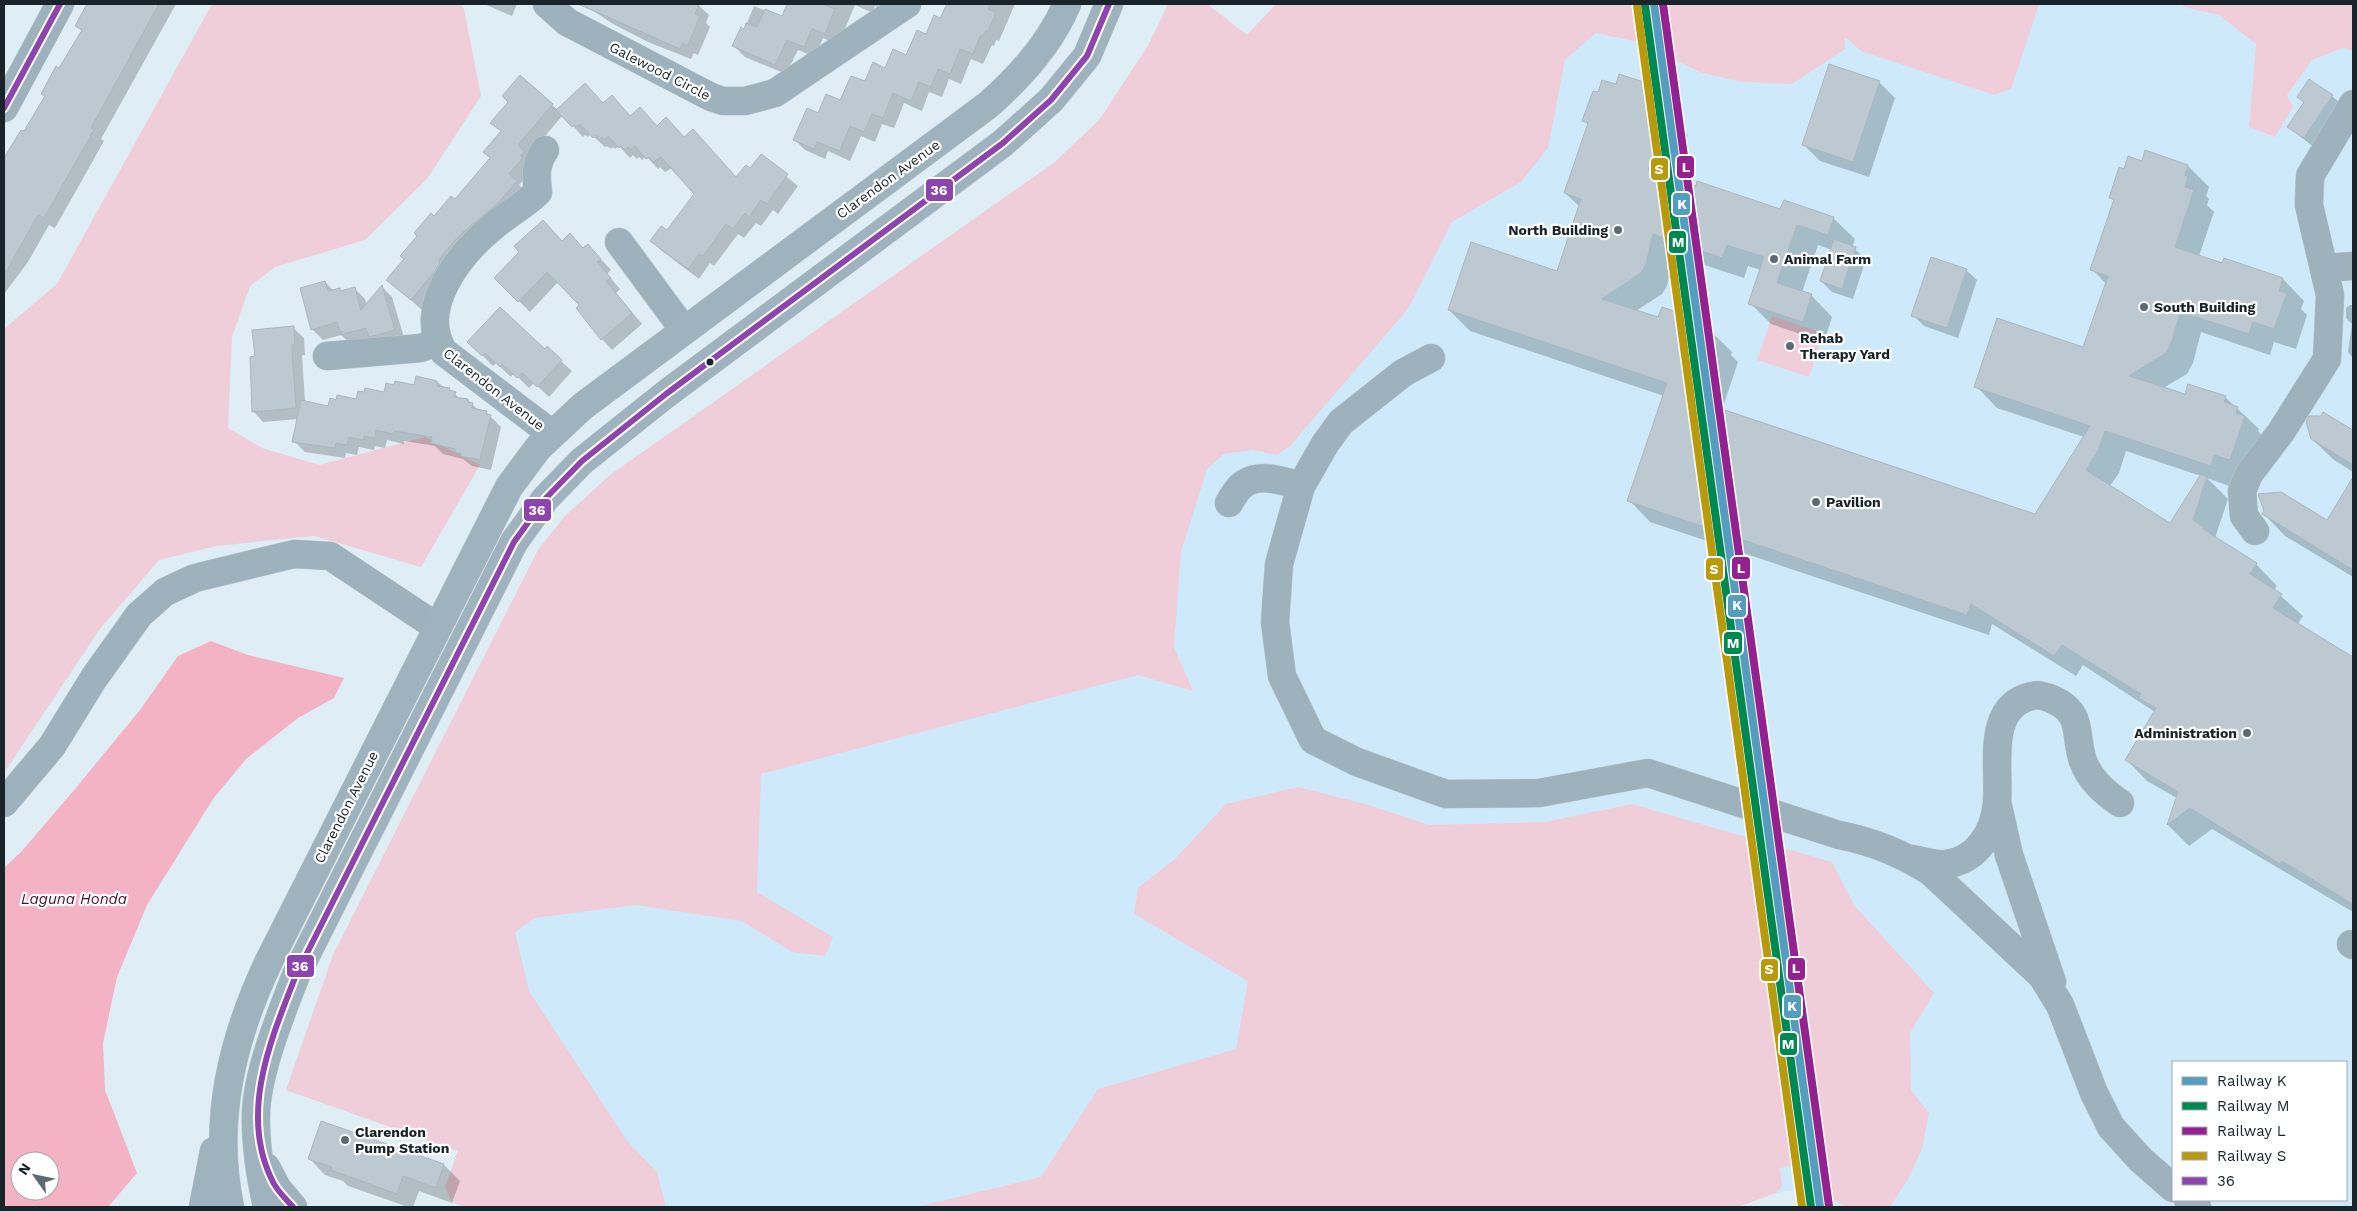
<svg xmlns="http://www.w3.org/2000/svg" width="2357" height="1211" font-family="'Work Sans',sans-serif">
<rect width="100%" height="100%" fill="#dfedf5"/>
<!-- built -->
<path fill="#ceeafa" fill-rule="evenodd" d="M1168,4H1207L1247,35L1276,4H2353V1207H1835L1816,1197L1798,1191H1787L1766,1195L1738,1207H464L452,1202L445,1187L458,1151L286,1090L333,955L538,550L565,516L610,475L1055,162L1100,119L1149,44ZM2173,1062H2346V1200H2173Z"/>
<!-- green -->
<g fill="#efced9">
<path d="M212,4H461L464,9L481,96L427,179L365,240L275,267L250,286L232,337L228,428L262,448L319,465L425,437L480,465L421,567L314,536L216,546L159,560L99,630L4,773V329L57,284Z"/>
<path d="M1168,4H1207L1247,35L1276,4H2039L2011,89L1994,95L1861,51L1845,37V49L1792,84L1743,82L1702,73L1638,42L1596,33L1565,60L1548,148L1521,182L1452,222L1408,309L1290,446L1277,455L1253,450L1224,454L1207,469L1181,552L1174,647L1193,691L1138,675L761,774L757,892L833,937L825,956L792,952L742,921L635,905L535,918L515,932L529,991L628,1142L657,1172L666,1207H464L452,1202L445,1187L458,1151L286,1090L333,955L538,550L565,516L610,475L1055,162L1100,119L1149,44Z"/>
<path d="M2182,4H2353V51L2343,48L2312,60L2287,95L2293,107L2275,137L2249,127L2256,44L2219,15L2184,7Z"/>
<path d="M1772,316L1823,333L1809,377L1757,360Z"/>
<path d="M1298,787L1365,804L1429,825L1545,822L1632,804L1832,862L1854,905L1934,993L1910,1033L1911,1090L1929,1113L1922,1149L1907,1181L1890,1207H1845L1825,1194L1819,1167L1800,1165L1780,1168L1782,1186L1776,1193L1738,1207H917L1041,1177L1098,1089L1236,1049L1248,981L1134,914L1138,888L1175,859L1226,804Z"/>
</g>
<!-- water -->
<path fill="#f4b3c4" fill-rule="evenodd" d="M211,641L248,655L344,678L334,698L298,718L246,759L213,799L147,905L117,977L103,1043L105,1090L137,1173L108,1207H4V868L21,852L75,789L140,710L178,656ZM20,1161H50V1191H20Z"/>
<!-- shadow -->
<g fill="#0003" fill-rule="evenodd">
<path d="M89,4H176L101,139L104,141L55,228L49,225L28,262L4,294V162L21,131L24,133L83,32L76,25Z"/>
<path d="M484,4H517L512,16Z"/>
<path d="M583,4H697L709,15L706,23L710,27L698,55L694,53L691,59L648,42L613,24Z"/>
<path d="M789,4H885L883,9L875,6L873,13L855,5L838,45L823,38L815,57L798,50L786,74L745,57L734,46L744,30L754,6L783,18Z"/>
<path d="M950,4H1015L999,41L996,40L994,46L992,45L983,64L971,59L961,84L949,79L942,97L929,92L922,111L904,103L894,128L882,124L875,142L861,136L850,161L828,151L825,159L805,150L795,140L819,114L841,102L885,69L907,56L941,20Z"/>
<path d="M1879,82L1895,98L1869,177L1820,161L1804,145Z"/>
<path d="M1616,86L1661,89L1682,110L1679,119L1682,122L1681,128L1688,135L1673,179L1781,211L1833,218L1855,239L1852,247L1866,259L1853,299L1832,292L1821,281L1832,250L1818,245L1802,292L1811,295L1832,317L1824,342L1771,324L1750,303L1761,270L1748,266L1744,278L1674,255L1667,286L1662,294L1636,311L1659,319L1663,308L1699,320L1732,352L1731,355L1738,362L1722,410L2036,515L2084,437L1997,408L1976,386L2084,349L2106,284L2092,269L2115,202L2110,197L2125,171L2143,162L2146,152L2188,166L2209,187L2206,196L2209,199L2207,205L2214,212L2199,256L2283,279L2304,301L2301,309L2307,315L2296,349L2274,342L2270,355L2201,332L2193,363L2187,374L2163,388L2186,396L2225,397L2259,429L2258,431L2265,439L2232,487L2207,478L2228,499L2215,538L2256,564L2277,586L2274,590L2303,616L2297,625L2353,659V912L2212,829L2189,846L2168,825L2177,798L2147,781L2126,759L2155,712L2083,665L2076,676L1992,624L1989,635L1650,522L1629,500L1664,396L1470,331L1449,310L1558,272L1580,207L1565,193L1588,125L1584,120L1599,94ZM2126,451L2201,476L2170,524L2110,486L2119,473Z"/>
<path d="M2332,96L2343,106L2315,148L2288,127L2304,103L2298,97Z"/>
<path d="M604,104L622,107L631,117L685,138L737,178L751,170L761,156L798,186L778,214L773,210L761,226L756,223L744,238L738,234L714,266L710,263L699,279L662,251L651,241L667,232L695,193L672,168L665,172L660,167L658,169L646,156L642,160L639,157L637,159L633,155L630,158L619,146L615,149L613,147L611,149L607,146L605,147L591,134L588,137L585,135L583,137L563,115L528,156L533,169L519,185L527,192L459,258L422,310L388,280L435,218L455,201L491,158L502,132L492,122L552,105L558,110Z"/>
<path d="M562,242L598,256L611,270L607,274L620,289L616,293L642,324L612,350L602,339L581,305L558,282L530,312L496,278Z"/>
<path d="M1966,270L1977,280L1958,338L1924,326L1913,315Z"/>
<path d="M325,282L334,291L339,289L342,292L354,288L365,299L367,305L382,287L392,297L405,341L352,345L341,335L323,340L312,329Z"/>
<path d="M2350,305H2353V358L2348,352L2352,324L2346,318V308Z"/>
<path d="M293,328L304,338L305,355H302L305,402L329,407L337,401H357L385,393L395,386H415L437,382L461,399L468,400L479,411L486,412L501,427L491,470L472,466L463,459L443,454L435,446L404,441V444L387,440L385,448L375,446L374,450L359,447L357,455L346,453L345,458L305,452L294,441L298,419L263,422L253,411L256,357Z"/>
<path d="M545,350L561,361L572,371L549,397L534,383L529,388L514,373L511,377L496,363L493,366L479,352Z"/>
<path d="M2324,414L2353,432V472L2334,460L2312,439Z"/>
<path d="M2353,480V577L2285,536L2264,514L2328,522Z"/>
<path d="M309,1158L444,1165L460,1181L452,1203L419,1191L413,1207H408L348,1186L343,1181L325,1175Z"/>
</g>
<!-- building -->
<g fill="#bdc9d0" stroke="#abb7be">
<path d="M87,4H159L91,128L94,130L44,218L38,215L4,275V158L21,130L24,131L45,96L41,94L56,66L59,68L82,30L75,26Z"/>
<path d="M578,4H699L695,14L700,16L688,45L683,43L680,49Z"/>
<path d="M787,4H822L835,9L825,34L812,29L804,47L787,40L775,65L732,46L741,27L744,29L746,23L757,27L765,9L782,16Z"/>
<path d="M947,4H990L988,9L996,12L988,31L986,30L983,36L981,35L973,54L960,49L950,74L938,69L931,87L919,82L911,101L893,93L883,118L872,114L864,132L850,126L840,151L817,142L814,149L793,140L807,108L818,113L826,94L840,100L851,76L865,81L873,62L885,68L893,49L906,55L917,30L926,34L934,15L940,18Z"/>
<path d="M1829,64L1880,81L1853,162L1802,145Z"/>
<path d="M1619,74L1662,88L1658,98L1662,100L1659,110L1667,113L1648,170L1696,186L1697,181L1780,209L1784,200L1834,217L1828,235L1797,225L1777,283L1812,294L1803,322L1748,304L1764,257L1727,245L1722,258L1653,234L1646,264L1641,273L1602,299L1658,317L1662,307L1699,319L1697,325L1712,330L1710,337L1718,340L1698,401L2035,514L2090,426L1974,387L1997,318L2083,347L2108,276L2090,270L2114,199L2109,198L2119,167L2124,169L2128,156L2142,161L2145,150L2188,165L2185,175L2188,177L2185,187L2194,190L2175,247L2222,263L2224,258L2283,278L2279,291L2287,293L2274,329L2253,322L2249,334L2180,312L2172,341L2166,353L2129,376L2185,394L2188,384L2226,396L2224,402L2238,407L2236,413L2245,416L2230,460L2214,455L2211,466L2105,431L2098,451L2086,470L2170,523L2201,474L2207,477L2193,520L2204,527L2203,529L2257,563L2250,574L2282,594L2273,608L2353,657V904L2282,861L2280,864L2190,808L2167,825L2178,792L2125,760L2156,708L2138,698L2141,694L2062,645L2054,656L1971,604L1967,615L1627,501L1667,383L1448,310L1471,242L1557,271L1581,199L1564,193L1588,123L1582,121L1593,91L1598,92L1602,80L1616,84Z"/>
<path d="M520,75L553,104L518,145L524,151L521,156L523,158L509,174L517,181L498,203L462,233L449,247L438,261L440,262L435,271L411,300L386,280L404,259L400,256L417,236L414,233L431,213L434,216L451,196L455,199L490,158L483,152L501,131L490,123L508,102L502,96Z"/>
<path d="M2309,79L2333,95L2304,138L2287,127L2304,102L2297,97Z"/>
<path d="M585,83L603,103L612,95L630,116L640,107L657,126L666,117L684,137L693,129L736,177L746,165L750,168L761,154L788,174L767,204L761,200L749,217L745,213L733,229L726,224L703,256L699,254L688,269L650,241L661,226L667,230L694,194L661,157L653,162L649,157L646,159L635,146L630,150L628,147L625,150L621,146L619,148L608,136L604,140L602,137L599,140L596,135L593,138L580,124L576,127L574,125L572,127L556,110Z"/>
<path d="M543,220L562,241L570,233L583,248L588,244L601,259L597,262L611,278L606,281L632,313L601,340L576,308L579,305L547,272L518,302L494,278L519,252L514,246Z"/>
<path d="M1834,239L1856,247L1842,289L1820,281Z"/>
<path d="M1931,257L1967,269L1947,328L1911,316Z"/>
<path d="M325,281L328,291L340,288V291L355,287L361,310L382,285L395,330L369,337L366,328L340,335L343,331L340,332L337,322L311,330L300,288Z"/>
<path d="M500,307L545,349L547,346L562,360L537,387L522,373L517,378L502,364L500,367L485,353L482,356L467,342Z"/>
<path d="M294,326L295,344L292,345V353L296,408L252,412L250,357L255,356L252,330Z"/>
<path d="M416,376L437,381V386L450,388L449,390L456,392L454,397L468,399V402L473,403L472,408L487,411L486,414L491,415L480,460L460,456L461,454L455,452V449L431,443L432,437L394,431L393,434L376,430L375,438L364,436V440L349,437L347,445L336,443L335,448L292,442L301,400L328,406L330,398L336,400L337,395L356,399L358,391L364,392L365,388L384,392L386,383L394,385L395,381L414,385Z"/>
<path d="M2323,412L2353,430V465L2311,439L2306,422L2309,416H2321Z"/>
<path d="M2353,477V570L2262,514L2264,511L2258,494L2281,492L2327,520Z"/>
<path d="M321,1121L444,1164L436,1188L403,1176L397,1194L331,1170L332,1167L308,1159Z"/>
</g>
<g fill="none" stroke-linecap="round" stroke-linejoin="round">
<defs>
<g id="minor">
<path d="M547,4L567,22L711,97L723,101H745L775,93L907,4"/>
<path d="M4,108L60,4"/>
<path d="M545,150C535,165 536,176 538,192C525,205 509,213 495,225C461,252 415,308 444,352L552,434"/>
<path d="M619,242L684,330"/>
<path d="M2325,268L2353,266"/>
<path d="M327,356L421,348L437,342"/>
<path d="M1431,358L1403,373L1341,422L1325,444L1301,486L1279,564L1275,622L1282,676L1313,740L1357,762L1446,794L1539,793L1648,773L1839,835C1871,841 1903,854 1931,872L2042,976L2060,1005L2094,1093L2111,1127L2141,1160L2173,1188"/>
<path d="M1229,503C1232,498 1236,491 1240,487C1257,471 1282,481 1301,486"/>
<path d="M2255,531L2244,516L2242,491L2249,474L2281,432L2327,359L2330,295L2309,205L2310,176L2353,104"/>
<path d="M4,803L52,746L94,678L139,615L165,592L195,578L294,554L330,556L437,627"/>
<path d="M1998,806L2009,855L2052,982"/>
<path d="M1912,859C1923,861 1935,865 1946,864C1977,861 1995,831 1997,802C2000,768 1985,706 2032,696C2038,694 2048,697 2054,700C2084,714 2074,735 2083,761C2090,780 2104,792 2120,803"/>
<path d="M2351,944L2353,945"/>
<path d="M2188,1200L2197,1207"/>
</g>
<g id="major">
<path d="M266,1167L277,1188L293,1207"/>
<path d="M203,1207L214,1151"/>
<path d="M230,1207C212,1121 232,1039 269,961L509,487L538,448L583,406L988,105C1020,77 1050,44 1067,4"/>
<path d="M267,1207C260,1175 255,1144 256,1112C258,1070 281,1014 296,975L514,542L545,499L582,461L666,394L1003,143L1051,100L1087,56L1109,4"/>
</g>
</defs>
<!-- minor casing -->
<use href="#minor" stroke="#bdc8cf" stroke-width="29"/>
<!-- major casing -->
<use href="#major" stroke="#bdc8cf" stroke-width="29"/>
<!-- minor -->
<use href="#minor" stroke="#9db2bc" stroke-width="28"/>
<!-- major -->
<use href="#major" stroke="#9eb3be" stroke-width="28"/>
<defs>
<g id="bus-1">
<path d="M4,108L60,4"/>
<path d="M293,1207C286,1199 276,1190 272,1180C239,1113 271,1039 296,975L514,542L545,499L582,461L666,394L1003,143L1051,100L1087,56L1109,4"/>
</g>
</defs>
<!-- bus-1 casing -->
<use href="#bus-1" stroke="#fff" stroke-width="10"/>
<!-- bus-1 -->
<use href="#bus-1" stroke="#8e44ad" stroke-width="6"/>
<defs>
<path id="rail-1" d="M1654,4L1820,1207"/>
<path id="rail-2" d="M1645,5L1811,1207"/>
<path id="rail-3" d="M1663,4L1829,1206"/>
<path id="rail-4" d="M1637,6L1802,1207"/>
</defs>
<!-- rail-1 casing -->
<use href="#rail-1" stroke="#fff" stroke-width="11"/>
<!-- rail-2 casing -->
<use href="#rail-2" stroke="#fff" stroke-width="11"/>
<!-- rail-3 casing -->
<use href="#rail-3" stroke="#fff" stroke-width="11"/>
<!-- rail-4 casing -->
<use href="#rail-4" stroke="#fff" stroke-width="11"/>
<!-- rail-1 -->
<use href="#rail-1" stroke="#549dbf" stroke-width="8"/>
<!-- rail-2 -->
<use href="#rail-2" stroke="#008851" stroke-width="8"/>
<!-- rail-3 -->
<use href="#rail-3" stroke="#932290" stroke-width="8"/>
<!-- rail-4 -->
<use href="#rail-4" stroke="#ba9a0d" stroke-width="8"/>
</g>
<!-- markers -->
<g fill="#5e6a71" stroke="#fff" stroke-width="2">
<circle cx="1618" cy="230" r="5"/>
<circle cx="1774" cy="259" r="5"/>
<circle cx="2144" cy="307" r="5"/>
<circle cx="1790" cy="346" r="5"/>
<circle cx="1816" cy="502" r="5"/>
<circle cx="2247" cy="733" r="5"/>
<circle cx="345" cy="1140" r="5"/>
</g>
<circle fill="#18242a" stroke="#fff" stroke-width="2" cx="710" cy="362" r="4.5"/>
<g text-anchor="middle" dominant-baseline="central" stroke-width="4.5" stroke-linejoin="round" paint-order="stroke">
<!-- street labels -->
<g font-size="14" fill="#18242a" stroke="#fff">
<text transform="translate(660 71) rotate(27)">Galewood Circle</text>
<text transform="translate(888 179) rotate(-36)">Clarendon Avenue</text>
<text transform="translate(494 389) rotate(38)">Clarendon Avenue</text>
<text transform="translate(346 807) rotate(-63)">Clarendon Avenue</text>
</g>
<!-- poi labels -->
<g font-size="14" font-weight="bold" fill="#18242a" stroke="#fff" text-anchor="start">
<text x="1608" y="230" text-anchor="end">North Building</text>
<text x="1784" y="259">Animal Farm</text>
<text x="2154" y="307">South Building</text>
<text x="1800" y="338">Rehab<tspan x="1800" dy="16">Therapy Yard</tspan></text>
<text x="1826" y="502">Pavilion</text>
<text x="2237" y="733" text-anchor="end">Administration</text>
<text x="355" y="1132">Clarendon<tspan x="355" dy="16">Pump Station</tspan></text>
</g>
<!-- water labels -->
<g font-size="15" font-style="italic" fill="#4b1022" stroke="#fff">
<text x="74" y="899">Laguna Honda</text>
</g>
</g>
<g stroke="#fff" stroke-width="2">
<rect x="1676" y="155" width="19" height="24" rx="5" fill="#932290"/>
<rect x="1650" y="157" width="19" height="24" rx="5" fill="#ba9a0d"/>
<rect x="925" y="178" width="29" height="24" rx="5" fill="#8e44ad"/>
<rect x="1672" y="192" width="19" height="24" rx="5" fill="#549dbf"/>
<rect x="1668" y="230" width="19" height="24" rx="5" fill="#008851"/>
<rect x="523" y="498" width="29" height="24" rx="5" fill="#8e44ad"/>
<rect x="1731" y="556" width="20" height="24" rx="5" fill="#932290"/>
<rect x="1705" y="557" width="19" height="24" rx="5" fill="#ba9a0d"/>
<rect x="1727" y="594" width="20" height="24" rx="5" fill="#549dbf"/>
<rect x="1723" y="631" width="20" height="24" rx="5" fill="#008851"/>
<rect x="286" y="954" width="29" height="24" rx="5" fill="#8e44ad"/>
<rect x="1787" y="957" width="19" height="24" rx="5" fill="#932290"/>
<rect x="1760" y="958" width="19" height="24" rx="5" fill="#ba9a0d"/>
<rect x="1783" y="994" width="19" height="25" rx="5" fill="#549dbf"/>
<rect x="1779" y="1032" width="19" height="24" rx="5" fill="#008851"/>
</g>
<g font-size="14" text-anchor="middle" font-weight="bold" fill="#fff">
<text x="1686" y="172">L</text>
<text x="1659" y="174">S</text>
<text x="939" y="195">36</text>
<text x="1682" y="209">K</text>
<text x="1678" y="247">M</text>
<text x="537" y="515">36</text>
<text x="1741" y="573">L</text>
<text x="1714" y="574">S</text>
<text x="1737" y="610">K</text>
<text x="1733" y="648">M</text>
<text x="300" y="971">36</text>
<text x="1796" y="973">L</text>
<text x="1769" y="974">S</text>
<text x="1792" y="1011">K</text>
<text x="1788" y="1049">M</text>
</g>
<!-- border -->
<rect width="2357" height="1211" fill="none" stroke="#18242a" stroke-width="10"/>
<!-- legend -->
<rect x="2172" y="1061" width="175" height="140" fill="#ffffff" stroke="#a3a7aa"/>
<rect x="2182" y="1077" width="25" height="8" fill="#549dbf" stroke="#a3a7aa"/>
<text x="2217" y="1086" font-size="15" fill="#18242a">Railway K</text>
<rect x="2182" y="1102" width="25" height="8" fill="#008851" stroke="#a3a7aa"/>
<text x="2217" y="1111" font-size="15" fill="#18242a">Railway M</text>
<rect x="2182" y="1127" width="25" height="8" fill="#932290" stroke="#a3a7aa"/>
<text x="2217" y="1136" font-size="15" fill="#18242a">Railway L</text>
<rect x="2182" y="1152" width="25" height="8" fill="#ba9a0d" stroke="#a3a7aa"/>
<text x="2217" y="1161" font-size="15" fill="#18242a">Railway S</text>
<rect x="2182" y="1177" width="25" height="8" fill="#8e44ad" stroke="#a3a7aa"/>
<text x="2217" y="1186" font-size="15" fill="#18242a">36</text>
<!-- north arrow -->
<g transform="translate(35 1176) rotate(303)"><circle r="24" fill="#ffffff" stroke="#a3a7aa"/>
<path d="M0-4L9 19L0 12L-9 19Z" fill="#5e6a71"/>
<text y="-8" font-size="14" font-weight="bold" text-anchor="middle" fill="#18242a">N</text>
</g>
</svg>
